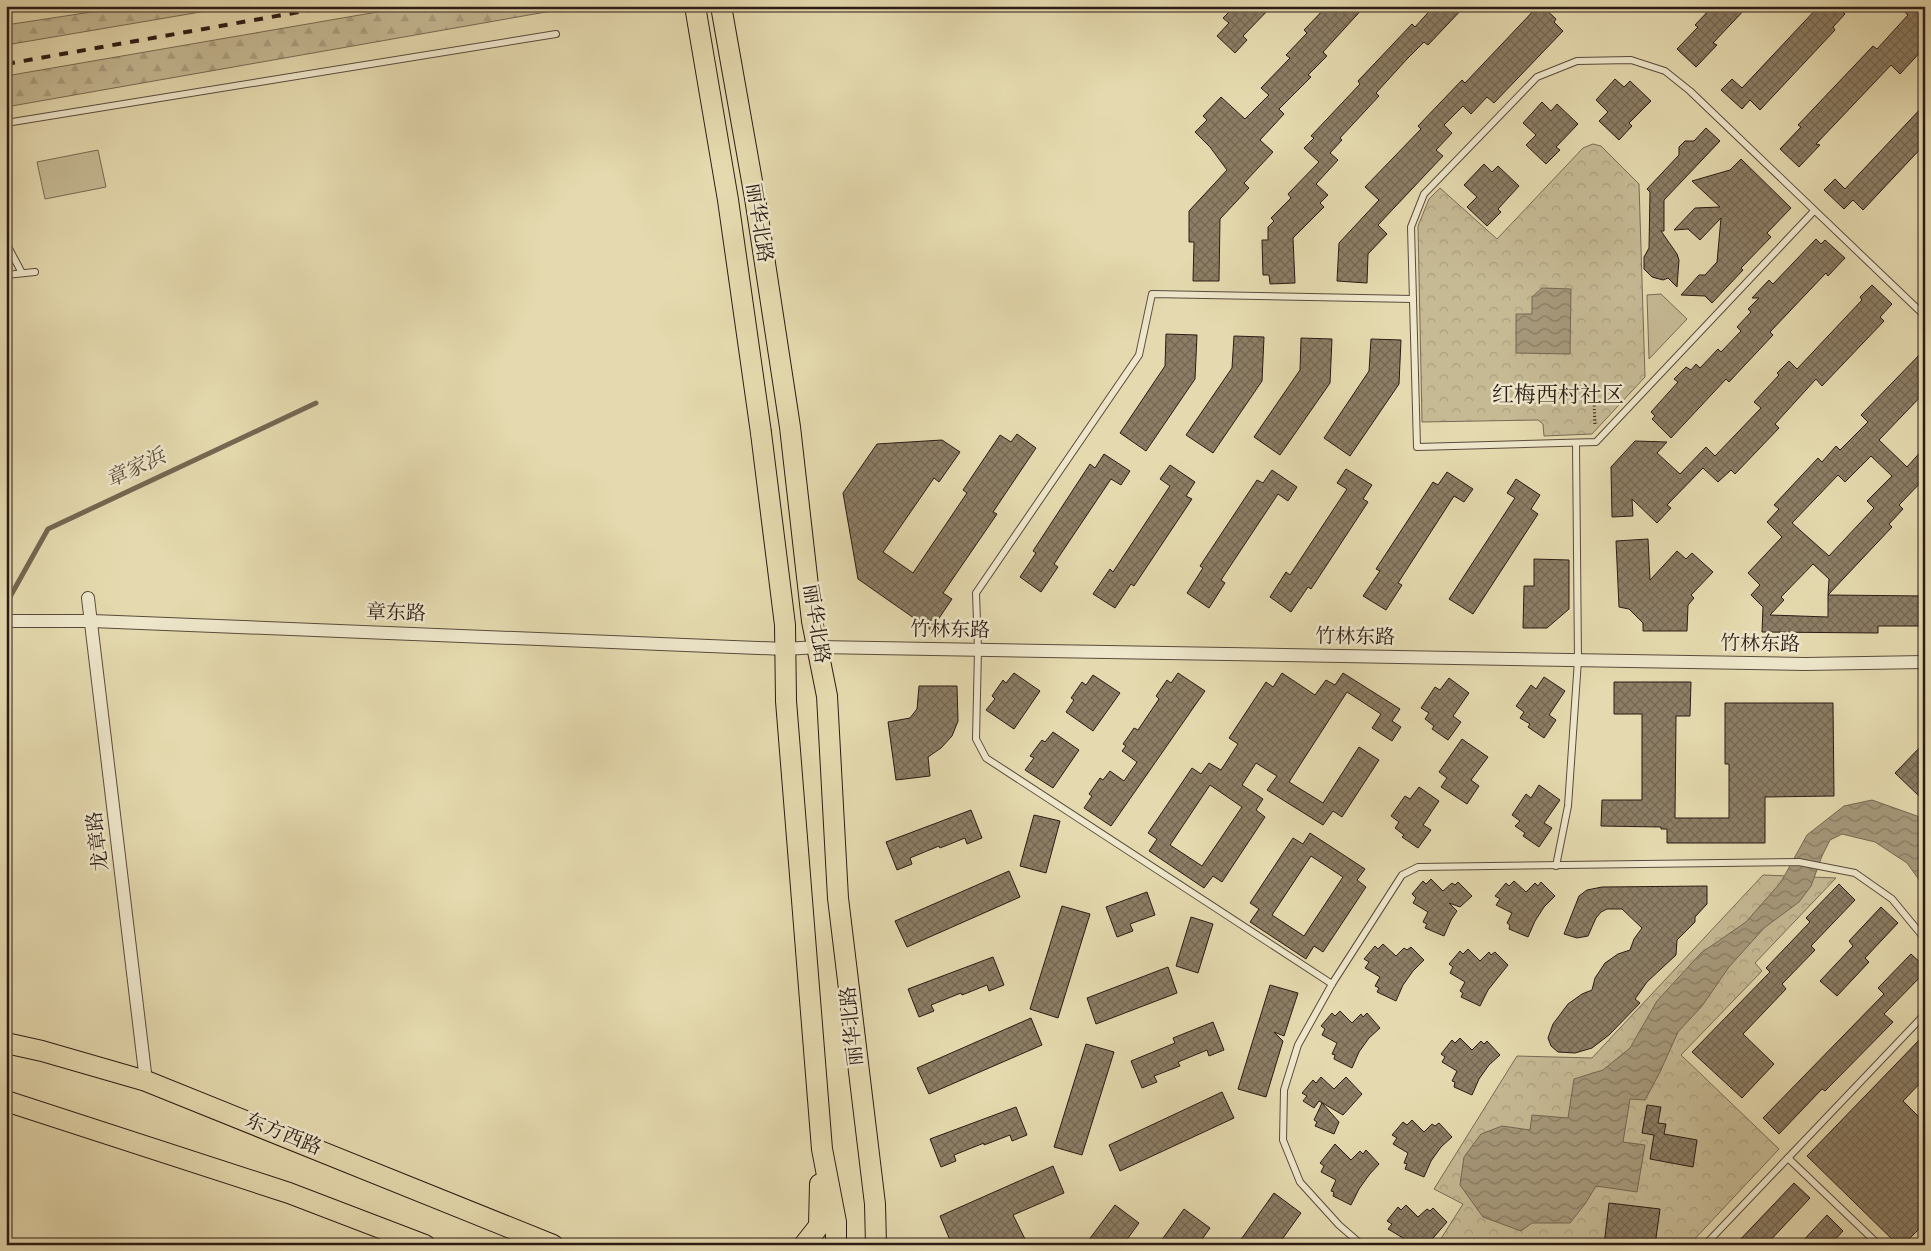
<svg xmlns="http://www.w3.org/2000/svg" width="1931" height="1251" font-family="'Old Standard TT','Noto Serif SC',serif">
<defs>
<pattern id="forest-firs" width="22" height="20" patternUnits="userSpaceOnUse" patternTransform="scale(1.25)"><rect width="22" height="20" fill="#c6ba95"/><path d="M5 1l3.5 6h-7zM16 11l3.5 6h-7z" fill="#aa9f80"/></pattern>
<pattern id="park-crowns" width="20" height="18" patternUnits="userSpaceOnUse" patternTransform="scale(1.25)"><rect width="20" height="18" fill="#c6ba95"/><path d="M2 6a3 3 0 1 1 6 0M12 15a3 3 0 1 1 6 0" fill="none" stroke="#aa9f80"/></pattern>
<pattern id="water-waves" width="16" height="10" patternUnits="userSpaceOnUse" patternTransform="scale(1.25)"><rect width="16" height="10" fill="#a6997b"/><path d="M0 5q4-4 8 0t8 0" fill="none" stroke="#877c64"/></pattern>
<pattern id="building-cross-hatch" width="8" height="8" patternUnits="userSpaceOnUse" patternTransform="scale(1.25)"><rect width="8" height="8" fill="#8c7e65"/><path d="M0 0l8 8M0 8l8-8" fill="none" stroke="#736652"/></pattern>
</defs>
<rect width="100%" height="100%" fill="#e5daaf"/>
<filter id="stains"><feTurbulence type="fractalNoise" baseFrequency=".004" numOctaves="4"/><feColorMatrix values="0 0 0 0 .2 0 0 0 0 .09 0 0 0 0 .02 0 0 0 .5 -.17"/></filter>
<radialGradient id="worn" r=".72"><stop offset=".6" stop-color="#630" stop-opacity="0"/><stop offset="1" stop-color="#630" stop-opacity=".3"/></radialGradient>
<!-- forest -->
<g fill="url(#forest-firs)" stroke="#796a55">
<path d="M131,6H236L6,45V25Z"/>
<path d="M412,6H580L6,107V76Z"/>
</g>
<!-- park -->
<g fill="url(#park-crowns)" stroke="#796a55">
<path d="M1593,144L1601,146L1639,184L1645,377L1592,434L1544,436L1543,424L1538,420L1422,422L1418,226L1429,199L1440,188L1497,239L1583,148Z"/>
<path d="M1763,875L1836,878L1755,963L1762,971L1681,1055L1779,1149L1689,1245H1437L1463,1204L1434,1189L1517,1056L1592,1058Z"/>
</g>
<!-- garden -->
<g fill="#c6ba95" stroke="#796a55">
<path d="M98,150L106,187L45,199L37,162Z"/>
<path d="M1661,294L1687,319L1649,359L1647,295Z"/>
</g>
<!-- water -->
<g fill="url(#water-waves)" stroke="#756752">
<path d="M1542,288L1571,289L1570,354L1516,353V314H1532V297Z"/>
<path d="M1872,800L1917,816L1925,822V888L1907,863L1875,842L1842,834L1830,840L1822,856L1811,886L1799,902L1764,928L1729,967L1702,1006L1678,1032L1660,1072L1645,1100L1630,1099L1623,1142L1645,1145L1637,1192L1596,1186L1585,1204L1570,1223H1532L1521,1231L1483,1217L1460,1185L1464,1157L1481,1134L1502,1126L1530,1130L1532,1115L1568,1118L1574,1079L1603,1070L1630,1048L1657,1001L1701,953L1746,922L1781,882L1807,835L1844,806Z"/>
</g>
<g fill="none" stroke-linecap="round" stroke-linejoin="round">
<!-- stream -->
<path stroke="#756752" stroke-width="5" d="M6,604L48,529L316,403"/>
</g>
<!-- building -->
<g fill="url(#building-cross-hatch)" stroke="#2c1b15" fill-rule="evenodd">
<path d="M1235,6H1272L1243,36L1247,40L1235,53L1217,36L1229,23L1223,18Z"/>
<path d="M1327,6H1365L1323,52L1327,56L1308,75L1311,77L1279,109L1284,114L1260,140L1273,152L1244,183L1249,188L1220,219L1219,281H1193L1194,242H1189V211L1227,170L1210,147L1195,132L1207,120L1203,116L1221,97L1245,119L1269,95L1261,88L1290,58L1286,55L1307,33L1304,30Z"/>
<path d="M1434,6H1465L1428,45L1424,42L1407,59L1376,93L1379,96L1340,138L1342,140L1330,153L1338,160L1316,184L1328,195L1320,203L1324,207L1293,238L1295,283L1270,284L1269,275H1263L1262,240H1268V227L1274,221L1271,218L1291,198L1288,194L1319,162L1304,148L1314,138L1311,136L1360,84L1358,81L1412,24L1415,27Z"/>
<path d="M1538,6H1542L1556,19L1554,22L1563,31L1494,103L1487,97L1471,114L1463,106L1444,125L1452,133L1436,150L1443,156L1378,225L1387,234L1368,254L1367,283L1337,281L1339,243L1379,200L1365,187L1421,129L1418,126L1462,80L1465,83Z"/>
<path d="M1713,6H1748L1713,43L1717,45L1696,67L1677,49L1698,27L1695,25Z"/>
<path d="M1819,6H1837L1845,14L1833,27L1835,30L1760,110L1750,100L1742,109L1721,90L1732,79L1742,88Z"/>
<path d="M1898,6H1925V47L1900,74L1891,65L1816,144L1820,145L1799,167L1780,149L1801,127L1798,125L1873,46L1877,49L1908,15Z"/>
<path d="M1615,79L1624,87L1630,81L1651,101L1629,123L1632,126L1619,140L1599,121L1608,112L1596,100Z"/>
<path d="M1542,102L1551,111L1557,104L1578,124L1556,147L1560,150L1546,164L1526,145L1536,135L1523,123Z"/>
<path d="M1925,104V144L1863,210L1853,200L1844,209L1824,190L1835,179L1845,189Z"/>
<path d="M1706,128L1720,141L1664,200V231H1661L1677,254L1679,260L1677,287L1668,278L1663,280L1652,277L1644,269V257L1649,248L1650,192L1647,189L1679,155V147L1685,141H1694Z"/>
<path d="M1741,159L1791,208L1767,233L1771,237L1741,268L1743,270L1712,303L1705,296L1681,295L1699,275H1705L1717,262L1721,218L1700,240L1688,229L1674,230L1695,208L1720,207L1692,181L1730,170Z"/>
<path d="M1484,164L1492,172L1498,166L1519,186L1498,209L1501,212L1487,226L1467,207L1477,197L1464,185Z"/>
<path d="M1816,239L1821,244L1825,240L1845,258L1828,276L1826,273L1770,332L1773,335L1729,382L1726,379L1671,438L1652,419L1655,416L1651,412L1678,382L1674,379L1686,367L1691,370L1696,364L1700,368L1718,349L1721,352L1741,331L1737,327L1751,312L1748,309L1759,298H1752L1769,280L1773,284Z"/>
<path d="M1872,285L1892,304L1880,317L1884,321L1822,386L1816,379L1775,424L1779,428L1735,474L1731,470L1718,482L1703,468L1667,505L1671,508L1657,523L1632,499L1633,516L1612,517L1611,467L1635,441L1667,442L1657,453L1680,474L1706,447L1715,456L1761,408L1754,402L1779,375L1777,373L1789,361L1797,369L1862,300L1860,297Z"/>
<path d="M1166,334L1197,335L1195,379L1146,451L1120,433L1165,366Z"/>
<path d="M1234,336L1264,337L1262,381L1213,453L1186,435L1232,368Z"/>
<path d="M1301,338L1332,339L1330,383L1280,455L1254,437L1300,370Z"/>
<path d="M1371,339L1401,340L1399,384L1350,456L1324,438L1369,371Z"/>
<path d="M1925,349V392L1879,440L1907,467L1925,447V478L1899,505L1903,509L1889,524L1892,527L1828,595L1829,579L1813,564L1781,597L1784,600L1770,615L1828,617V595L1925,596V626H1878V633L1762,632L1763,607L1751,595L1760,585L1748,573L1782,537L1767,522L1779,509L1774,505L1818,458L1822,462L1836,446L1840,450L1868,422L1861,415ZM1871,456L1892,476L1867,501L1874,508L1829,556L1792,523L1838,475L1845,482Z"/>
<path d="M1017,434L1036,448L993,512L997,514L943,593L952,599L931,630L858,579L843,493L877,444L942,440L960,452L939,482L934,478L883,552L913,573L967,493L963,490L1000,435L1011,442Z"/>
<path d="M1104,454L1130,471L1121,485L1111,479L1054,564L1058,567L1041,592L1020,577L1036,553L1033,551L1090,464L1095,468Z"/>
<path d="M1170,465L1195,482L1186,496L1192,499L1134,586L1131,584L1115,608L1093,594L1110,569L1113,572L1170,486L1160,479Z"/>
<path d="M1346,469L1372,485L1363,499L1368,502L1311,589L1308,587L1291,612L1270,597L1286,572L1290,575L1347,489L1337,483Z"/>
<path d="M1272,470L1297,487L1288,501L1278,494L1221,580L1225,583L1209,608L1187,593L1203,568L1200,566L1257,480L1263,483Z"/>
<path d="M1447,472L1473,489L1464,502L1454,496L1398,583L1402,585L1386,610L1363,596L1380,571L1376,569L1433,482L1438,485Z"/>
<path d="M1516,479L1540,495L1531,509L1538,514L1473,614L1449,599L1515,498L1507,493Z"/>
<path d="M1648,539L1650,580L1677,551L1686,559L1692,553L1713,572L1691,595L1694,598L1688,605L1687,631H1643V623L1629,609L1619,607L1616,541Z"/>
<path d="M1534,559L1569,560V609L1547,628H1523L1524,586H1534Z"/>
<path d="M1014,673L1040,691L1014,729L986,710L995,699L992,696L1003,680L1006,683Z"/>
<path d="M1178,673L1205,691L1111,826L1084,808L1092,796L1089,794L1100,778L1103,780L1110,771L1124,781L1137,762L1122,751L1126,746L1123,744L1134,728L1138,730L1159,699L1156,696L1167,680L1171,683Z"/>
<path d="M1282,673L1315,695L1326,680L1335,685L1343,673L1400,709L1392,721L1401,727L1392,741L1372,728L1381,714L1347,692L1289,782L1323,803L1359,747L1379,760L1342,817L1333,811L1323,825L1267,790L1277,776L1256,763L1242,785L1263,799L1256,810L1265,817L1222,882L1213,876L1204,888L1149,851L1157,839L1148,833L1192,768L1201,774L1209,763L1221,770L1238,744L1229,738L1266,682L1273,687ZM1210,785L1242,807L1202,866L1170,845Z"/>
<path d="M1093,675L1120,693L1093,731L1066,712L1074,700L1071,698L1082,682L1086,685Z"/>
<path d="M1544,677L1565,691L1549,715L1556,720L1544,738L1528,727L1530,724L1520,718L1524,712L1516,706L1531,685L1536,689Z"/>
<path d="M1449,678L1469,693L1453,716L1461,722L1448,740L1432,729L1434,726L1425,719L1429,713L1421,708L1435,687L1440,690Z"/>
<path d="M1614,682H1691L1690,716H1676L1675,818H1729V764H1725V703H1833L1834,796L1765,797V843H1667V829H1661V827L1601,826L1602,800H1642V714H1614Z"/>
<path d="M919,686H957L958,721L952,736L941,748L928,757L930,776L896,780L888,722L910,718L917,709Z"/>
<path d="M1053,732L1079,750L1053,788L1025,770L1034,758L1030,756L1042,740L1045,742Z"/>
<path d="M1462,739L1488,757L1471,780L1479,786L1467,804L1441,787L1447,778L1439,772Z"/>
<path d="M1925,742V789L1919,796L1895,773Z"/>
<path d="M1539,785L1560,800L1544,823L1552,828L1539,847L1523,836L1525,833L1515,826L1520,821L1512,815L1526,794L1531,798Z"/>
<path d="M1419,787L1439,801L1423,825L1431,830L1418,848L1402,837L1404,835L1395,828L1399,822L1391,816L1405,796L1410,799Z"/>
<path d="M971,810L982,838L967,844L965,838L940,848L939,846L910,858L912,864L897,870L886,842Z"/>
<path d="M1034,815L1060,821L1046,873L1020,866Z"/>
<path d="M1310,833L1365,869L1357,880L1366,887L1323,952L1314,946L1306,959L1250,922L1259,909L1250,903L1293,838L1303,844ZM1311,856L1343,877L1304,936L1272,915Z"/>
<path d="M1009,871L1020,897L907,947L895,921Z"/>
<path d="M1431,879L1443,891L1452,883L1455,885L1458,882L1472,896L1460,907L1449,903L1457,911L1451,920L1444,936L1425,928L1427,924L1423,922L1428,912L1413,903L1416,898L1412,894L1423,881L1426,884Z"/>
<path d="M1514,881L1526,892L1535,883L1538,886L1541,882L1555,896L1544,907L1535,921L1528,937L1509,929L1510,925L1507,923L1512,913L1496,905L1500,899L1495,896L1506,883L1509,886Z"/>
<path d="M1839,884L1855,900L1811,946L1815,950L1782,984L1786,989L1743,1034L1774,1064L1742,1098L1692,1052L1770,972L1766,968L1810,922L1806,918Z"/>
<path d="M1707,886V904L1695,917V922L1677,940L1676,955L1647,982L1635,999L1640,1003L1609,1035L1592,1048L1575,1053L1558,1052L1551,1046L1548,1038L1553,1024L1568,1004L1582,994L1592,990L1595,978L1605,963L1618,954L1630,950L1634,939L1642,928L1622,909H1607L1601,912L1596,918L1588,936L1577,938L1564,934L1579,896L1587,890L1602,887Z"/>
<path d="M1147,892L1155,915L1130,924L1133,931L1117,937L1106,907Z"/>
<path d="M1062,906L1090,914L1058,1018L1030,1009Z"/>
<path d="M1881,907L1898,923L1865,958L1869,962L1837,996L1820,981L1853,946L1849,941Z"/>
<path d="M1191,917L1213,924L1198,973L1176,966Z"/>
<path d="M1383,944L1396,956L1404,948L1407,950L1411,947L1424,960L1413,971L1403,985L1396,1001L1377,992L1379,988L1375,986L1380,977L1365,968L1369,962L1364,959L1375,946L1378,949Z"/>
<path d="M1468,949L1480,961L1489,952L1491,955L1495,952L1508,965L1488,990L1480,1006L1461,997L1463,993L1460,991L1465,982L1450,973L1453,967L1449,964L1460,951L1463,954Z"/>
<path d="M1911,954L1925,967V972L1884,1014L1893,1022L1825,1091L1822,1089L1779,1134L1763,1118L1884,994L1878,988Z"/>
<path d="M993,957L1004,985L989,991L987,985L962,995L961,993L931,1005L934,1011L919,1017L908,989Z"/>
<path d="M1168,967L1177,993L1096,1024L1087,998Z"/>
<path d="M1270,985L1298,993L1284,1036L1274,1032L1283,1041L1266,1097L1238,1089Z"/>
<path d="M1340,1011L1352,1023L1361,1014L1363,1017L1367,1013L1380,1028L1369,1038L1359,1052L1352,1068L1334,1059L1335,1055L1332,1054L1337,1043L1322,1035L1325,1029L1321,1026L1332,1013L1335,1016Z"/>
<path d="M1031,1018L1042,1045L929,1094L917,1068Z"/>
<path d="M1213,1022L1224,1050L1209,1056L1207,1050L1178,1062L1180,1066L1154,1076L1157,1082L1142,1088L1131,1061L1175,1043L1173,1038Z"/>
<path d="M1925,1034V1078L1903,1101L1925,1123V1223L1903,1245H1898L1807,1156Z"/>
<path d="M1460,1038L1472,1050L1481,1041L1484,1044L1487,1041L1500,1055L1489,1065L1479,1079L1472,1095L1454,1087L1455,1082L1452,1081L1457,1071L1442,1062L1445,1057L1441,1054L1452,1040L1455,1043Z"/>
<path d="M1086,1044L1114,1052L1082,1155L1054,1147Z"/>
<path d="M1321,1077L1334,1089L1346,1077L1362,1094L1343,1115L1319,1101L1314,1108L1303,1101L1307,1096L1302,1093L1313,1080L1316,1083Z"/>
<path d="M1222,1092L1234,1118L1120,1171L1109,1145Z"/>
<path d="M1322,1103L1339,1122L1334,1134L1315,1126L1317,1122L1314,1120Z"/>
<path d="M1647,1105L1661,1107L1658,1123L1666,1124L1664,1134L1697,1140L1693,1167L1650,1159L1654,1135L1642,1133Z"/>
<path d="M1016,1107L1027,1135L1012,1141L1010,1135L984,1145V1143L954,1155L956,1161L941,1167L930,1139Z"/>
<path d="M1412,1120L1424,1132L1432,1124L1435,1126L1439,1123L1452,1137L1441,1147L1431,1161L1424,1177L1405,1169L1407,1164L1404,1163L1408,1153L1393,1144L1397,1138L1392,1135L1403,1122L1407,1125Z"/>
<path d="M1335,1144L1351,1160L1360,1151L1363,1154L1366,1150L1379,1164L1369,1175L1359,1189L1351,1205L1333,1196L1334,1192L1331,1191L1336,1180L1321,1172L1324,1166L1320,1163Z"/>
<path d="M1053,1166L1064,1193L1013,1215L1028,1245H952L940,1216Z"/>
<path d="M1794,1183L1810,1198L1766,1245H1735Z"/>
<path d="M1274,1193L1301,1213L1278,1245H1237Z"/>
<path d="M1609,1203L1660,1209L1655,1245H1604Z"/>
<path d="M1115,1205L1139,1223L1123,1245H1085Z"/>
<path d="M1406,1205L1418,1217L1427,1209L1430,1211L1433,1208L1447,1222L1427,1245H1400L1403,1238L1388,1229L1392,1224L1387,1221L1398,1207L1401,1210Z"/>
<path d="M1184,1209L1210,1228L1198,1245H1158Z"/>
<path d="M1827,1215L1843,1231L1830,1245H1799Z"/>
</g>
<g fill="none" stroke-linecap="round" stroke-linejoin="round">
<defs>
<g id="lane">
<path d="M6,123L556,34"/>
<path d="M1814,211L1596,442L1417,447L1411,227L1424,194L1537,77L1577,61L1631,60L1665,71L1690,91L1925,316"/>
<path d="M6,243L22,273"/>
<path d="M6,275L35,272"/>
<path d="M1556,866L1568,806L1578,660L1576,443"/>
<path d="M1332,984L986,758L976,739L978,650L976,593L1139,355L1152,294L1413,299"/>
<path d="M1788,1158L1879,1245"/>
<path d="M1362,1245L1339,1225L1300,1182L1283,1140L1284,1090L1298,1045L1332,984L1402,875L1418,867L1799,862L1855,873L1892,899L1925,939"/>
<path d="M1705,1245L1925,1014"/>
</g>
<g id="street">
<path d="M88,598L146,1081"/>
<path d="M6,621H92L785,649L818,647L1805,664L1925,662"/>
</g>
<g id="primary">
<path d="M721,6L755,198L790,427L812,621L827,696L838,898L875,1204L876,1245"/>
<path d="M761,433L785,625L786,701L822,1149L836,1222V1245"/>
<path d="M6,1043L42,1051L146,1081L553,1245"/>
<path d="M6,1101L289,1193L425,1245"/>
<path d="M804,1245L819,1226L820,1184"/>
</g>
</defs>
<!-- lane casing -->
<use href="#lane" stroke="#5a4b3c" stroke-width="8"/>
<!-- street casing -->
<use href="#street" stroke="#5a4b3c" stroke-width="14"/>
<!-- primary casing -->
<use href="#primary" stroke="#2c1b15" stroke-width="22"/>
<!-- path -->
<path stroke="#2c1b15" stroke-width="3" stroke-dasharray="1 2.5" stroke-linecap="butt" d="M1585,389V400L1594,401L1595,425"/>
<!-- lane -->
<use href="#lane" stroke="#eee7cb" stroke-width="6"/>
<!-- street -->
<use href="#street" stroke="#eee7cb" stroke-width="12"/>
<!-- primary -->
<use href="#primary" stroke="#e5daaf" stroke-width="20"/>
<!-- rail -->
<path stroke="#2c1b15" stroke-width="4" stroke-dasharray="9 9" stroke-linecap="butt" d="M6,64L333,6"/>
<defs>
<path id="primary-bridge" d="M695,6L728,200L761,433"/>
</defs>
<!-- primary-bridge casing -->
<use href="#primary-bridge" stroke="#2c1b15" stroke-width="22" stroke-linecap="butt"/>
<!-- primary-bridge -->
<use href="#primary-bridge" stroke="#e5daaf" stroke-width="20"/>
</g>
<g text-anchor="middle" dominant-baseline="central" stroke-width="5" stroke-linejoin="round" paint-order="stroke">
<!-- street labels -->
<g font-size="20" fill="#2c1b15" stroke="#eee7cb">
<text transform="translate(758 223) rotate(81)">丽华北路</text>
<text transform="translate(396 614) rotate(2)">章东路</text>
<text transform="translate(815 624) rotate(81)">丽华北路</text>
<text transform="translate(950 631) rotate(1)">竹林东路</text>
<text transform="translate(1355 638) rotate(1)">竹林东路</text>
<text transform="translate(1760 645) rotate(1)">竹林东路</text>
<text transform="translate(99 841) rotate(-97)">龙章路</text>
<text transform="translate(853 1026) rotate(-96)">丽华北路</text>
<text transform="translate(283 1135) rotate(22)">东方西路</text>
</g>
<!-- water labels -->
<g font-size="21" font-style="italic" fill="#5d4d3e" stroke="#eee7cb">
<text transform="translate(136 469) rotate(-25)">章家浜</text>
</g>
<!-- quarter labels -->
<g font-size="22" fill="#2c1b15" stroke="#eee7cb">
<text x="1558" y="396">红梅西村社区</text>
</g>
</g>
<!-- margin -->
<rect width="1931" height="1251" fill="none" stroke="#e5daaf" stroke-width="25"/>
<rect x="8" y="8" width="1916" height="1236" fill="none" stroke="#2c1b15" stroke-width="2.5"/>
<rect x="12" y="12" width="1906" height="1226" fill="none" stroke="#2c1b15"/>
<rect width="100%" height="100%" filter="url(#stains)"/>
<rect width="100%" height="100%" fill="url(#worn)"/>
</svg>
